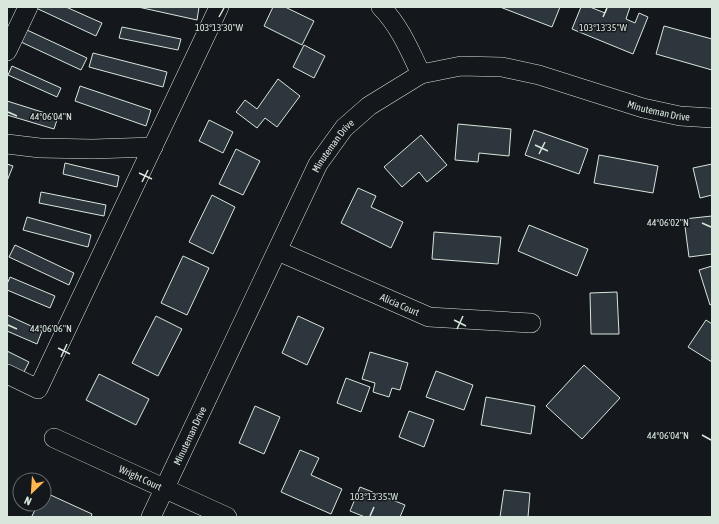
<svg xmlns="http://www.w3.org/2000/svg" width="719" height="524" font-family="'Asap Condensed',sans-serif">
<rect width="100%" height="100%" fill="#14181c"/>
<!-- building -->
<g fill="#2c363c" stroke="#d8e6dc">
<path d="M36,7H66L102,23L96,36L36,8Z"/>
<path d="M138,7H199L197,20Z"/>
<path d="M273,7H285L314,21L302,45L264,26Z"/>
<path d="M500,7H560L552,27Z"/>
<path d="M581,7H590L605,13L607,7H630L626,19L635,23L639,13L648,17L633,54L572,29Z"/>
<path d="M664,26L712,39V70L656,54Z"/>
<path d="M122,27L181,39L178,50L119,38Z"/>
<path d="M27,30L87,58L81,70L21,42Z"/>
<path d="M304,45L325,56L314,78L293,67Z"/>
<path d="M93,53L167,72L163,87L89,67Z"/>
<path d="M12,66L61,88L57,97L8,75Z"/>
<path d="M278,79L300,96L277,127L265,118L257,128L236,112L245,100L257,109Z"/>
<path d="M80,86L151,110L146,126L75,101Z"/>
<path d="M7,101L58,117L54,129L7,115Z"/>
<path d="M209,120L233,132L223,153L199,141Z"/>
<path d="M458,124L511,129L509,156L479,153L478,162L455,160Z"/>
<path d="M534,130L588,149L579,174L525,155Z"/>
<path d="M421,135L447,165L427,182L419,172L402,187L384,167Z"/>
<path d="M236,149L260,161L243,195L219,184Z"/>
<path d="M599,155L658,166L653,193L594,183Z"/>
<path d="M65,163L119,176L117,187L63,174Z"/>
<path d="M7,164L13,166L7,181Z"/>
<path d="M712,164V195L700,198L693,168Z"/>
<path d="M358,188L376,196L371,207L403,222L391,248L341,223Z"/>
<path d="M41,192L106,205L104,216L39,203Z"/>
<path d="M212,195L235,207L213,254L189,242Z"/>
<path d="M712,216V254L689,257L684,219Z"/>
<path d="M27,217L91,235L88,247L23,230Z"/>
<path d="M529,225L588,249L577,276L518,251Z"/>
<path d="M434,232L501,237L498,264L432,259Z"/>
<path d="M15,245L74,273L69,285L9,257Z"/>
<path d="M183,256L209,268L187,315L161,303Z"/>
<path d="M712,266V304L710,305L699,270Z"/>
<path d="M10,277L55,296L50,308L7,290V284Z"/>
<path d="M617,292L619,334H591L590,293Z"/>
<path d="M7,315L42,331L37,344L7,331Z"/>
<path d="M156,316L182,329L158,376L132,363Z"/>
<path d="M298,316L324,328L307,365L282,353Z"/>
<path d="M706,320L712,324V362L688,347Z"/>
<path d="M7,351L29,362L23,374L7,366Z"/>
<path d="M370,352L408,363L400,390L392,388L389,397L373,392L375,383L362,379Z"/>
<path d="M584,365L620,398L582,439L546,406Z"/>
<path d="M436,371L473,385L464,410L426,397Z"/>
<path d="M99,374L149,399L136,425L86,400Z"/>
<path d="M346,378L370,387L361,412L337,403Z"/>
<path d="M486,397L535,406L531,434L481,425Z"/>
<path d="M255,406L280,417L264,454L239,443Z"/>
<path d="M409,411L434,420L424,447L399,437Z"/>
<path d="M300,450L319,458L311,475L342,489L331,514L281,492Z"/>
<path d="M360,487L405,505L400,517H365L350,511Z"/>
<path d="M504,490L530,493L528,517H500Z"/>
<path d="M44,492L92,514L91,517H35L32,516L38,504H44Z"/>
</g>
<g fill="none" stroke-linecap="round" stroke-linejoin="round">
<defs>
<g id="street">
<path d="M381,7C399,25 410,51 421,74"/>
<path d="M7,51L28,7"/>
<path d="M7,144L40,148L93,149L153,147"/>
<path id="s1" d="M278,251L429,317L531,323"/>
<path d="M7,374L38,389L219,7"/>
<path id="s2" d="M54,438L227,517"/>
<path id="s3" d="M151,517L318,164L344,128L369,106L421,74L461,66L502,67L539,75L643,108L680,116L712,118"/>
</g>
</defs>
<!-- street casing -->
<use href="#street" stroke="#d8e6dc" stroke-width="20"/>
<!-- street -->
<use href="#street" stroke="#14181c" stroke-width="19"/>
</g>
<!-- ticks -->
<path fill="none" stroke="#d8e6dc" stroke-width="1.5" d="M219,17L224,8M603,17L607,8M8,112L17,116M535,145L548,151M539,154L545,142M139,173L152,179M142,182L148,170M702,223L711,227M454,320L466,326M8,325L17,329M457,329L463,316M58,348L70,354M61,357L67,344M702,435L711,440M370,516L374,507"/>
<g text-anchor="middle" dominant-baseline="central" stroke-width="3" stroke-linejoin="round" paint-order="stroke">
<!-- street labels -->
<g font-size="10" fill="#d8e6dc" stroke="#14181c">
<text stroke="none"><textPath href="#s3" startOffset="774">Minuteman Drive</textPath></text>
<text stroke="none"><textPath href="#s3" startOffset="414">Minuteman Drive</textPath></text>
<text stroke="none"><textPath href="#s1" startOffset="133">Alicia Court</textPath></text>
<text stroke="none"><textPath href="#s3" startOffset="90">Minuteman Drive</textPath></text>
<text stroke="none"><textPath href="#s2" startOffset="95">Wright Court</textPath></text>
</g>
</g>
<g font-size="10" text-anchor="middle" fill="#d8e6dc" stroke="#14181c" stroke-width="3" stroke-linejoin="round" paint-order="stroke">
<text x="219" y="31">103°13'30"W</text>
<text x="603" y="31">103°13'35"W</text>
<text x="51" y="120">44°06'04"N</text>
<text x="668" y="226">44°06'02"N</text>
<text x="51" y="332">44°06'06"N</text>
<text x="668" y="439">44°06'04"N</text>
<text x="374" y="500">103°13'35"W</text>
</g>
<!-- border -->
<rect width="719" height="524" fill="none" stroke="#d8e6dc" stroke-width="16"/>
<!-- north arrow -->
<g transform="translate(32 492) rotate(205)"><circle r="19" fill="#14181c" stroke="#626a69"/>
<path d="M0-3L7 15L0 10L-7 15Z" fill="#ffb74d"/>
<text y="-6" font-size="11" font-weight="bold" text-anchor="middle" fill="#d8e6dc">N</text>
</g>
</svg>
